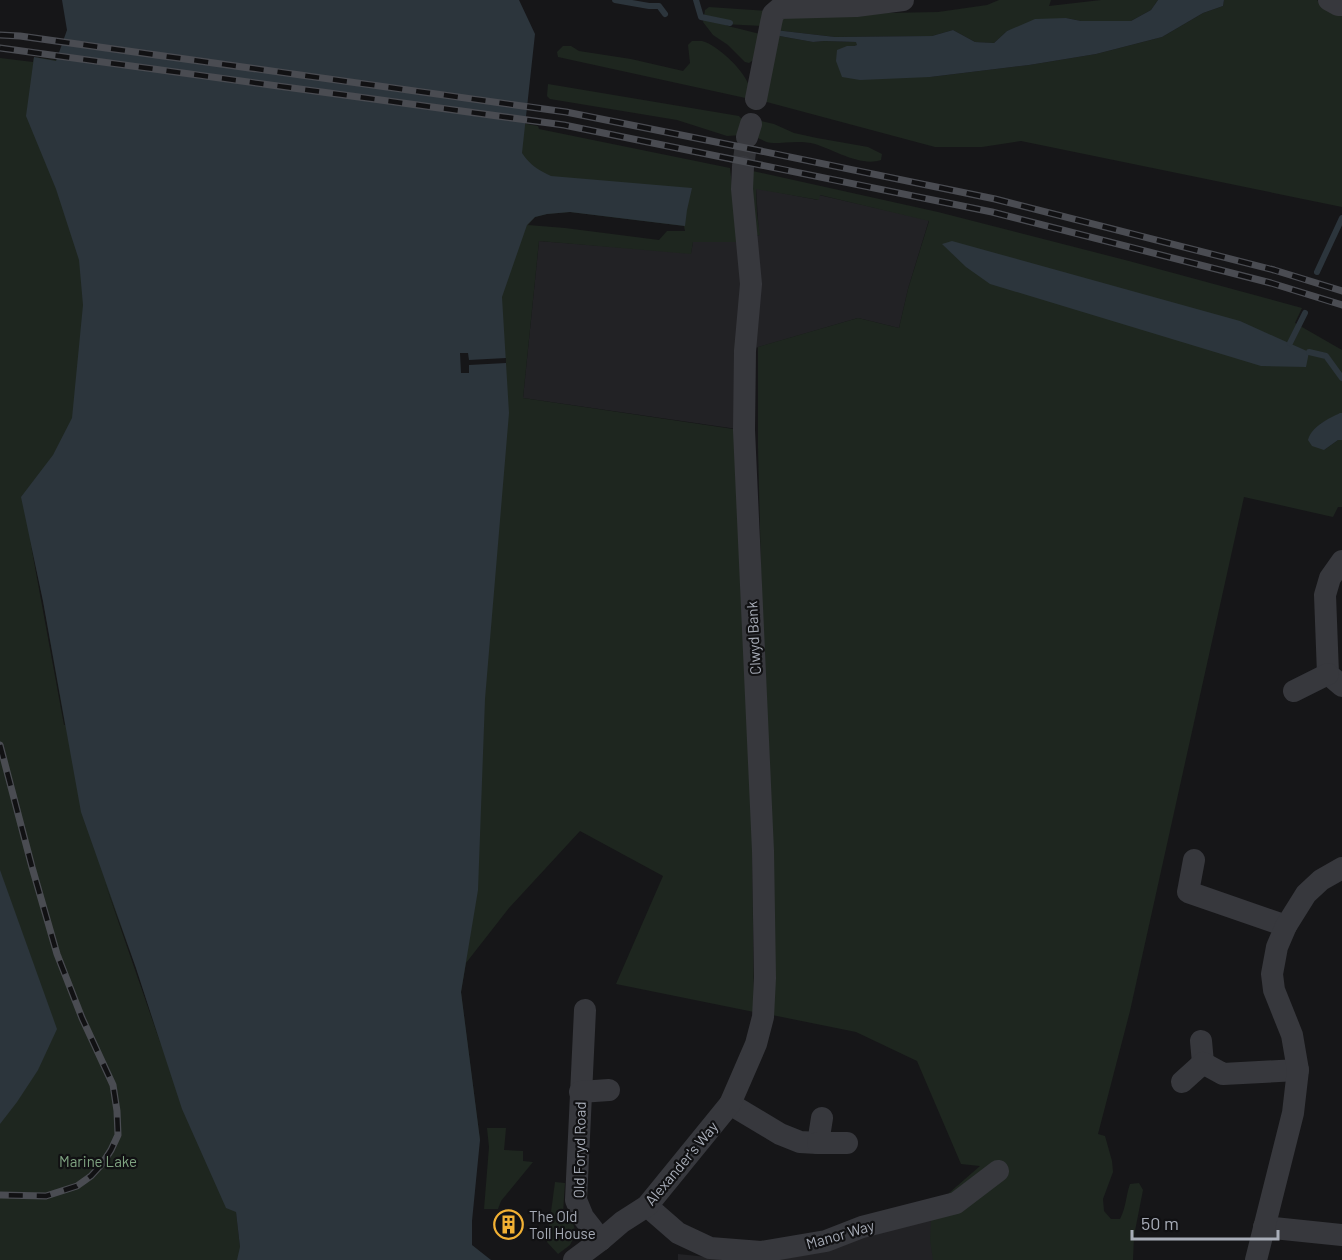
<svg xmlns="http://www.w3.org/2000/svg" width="1342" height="1260" font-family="Barlow,sans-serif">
<rect width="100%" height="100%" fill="#161618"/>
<!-- built -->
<g fill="#222225">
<path d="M756,188L818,200L819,195L929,220L908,289L899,328L858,318L745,351L744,430L523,398L539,241L691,253L693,242H739L759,235Z"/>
<path d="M931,1220L937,1260H678V1254L736,1260L864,1236Z"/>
</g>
<!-- green -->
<g fill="#1e261f" fill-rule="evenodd">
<path d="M999,0H1051L1049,6L1101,0H1158L1151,10L1131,21H1081L1066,18L1007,31L994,43L975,42L953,30L932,36L835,37L775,30L777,19L834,14L938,12L987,5Z"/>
<path d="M1224,0H1317L1321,4L1342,12V207L1021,141L982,147H935L763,101L774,35L813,42L824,41L857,42V45L854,46H847L930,77L1029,65L1096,54L1162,37L1203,13L1223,6Z"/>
<path d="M709,7L766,11L763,26L723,24C735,29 749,30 762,35L755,59L749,63L745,62L728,45L713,35L703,22L705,10Z"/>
<path d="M692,41C695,41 699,41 702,41C718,45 747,73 750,89C751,93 750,96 750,99L558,57L557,52L563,46H571L579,51L631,59L683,71L690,63L688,45Z"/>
<path d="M34,57L83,64L226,1207L236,1211L240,1247L255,1260H0V58L33,62ZM30,540L43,601L65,725H64ZM105,883L136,968L161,1045Z"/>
<path d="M548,84L739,116L744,122L742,135L727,136L677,120L550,99L547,96Z"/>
<path d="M505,120L538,126L539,129L730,168L739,242H693L691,254L539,241L523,398L740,430L752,834L754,1012L616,984L663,876L580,831L509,908L466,963L461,992L480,1140L370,1008ZM570,212L684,226L685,231H667L659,240L565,228L528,225L535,217L547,214Z"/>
<path d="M761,121L774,124L794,133L817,138L868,147L882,154L881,160C861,167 834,150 815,144C801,140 787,143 773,143C767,143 761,139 755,137Z"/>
<path d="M748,170L938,212L1129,261L1302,308L1295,323L1342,350V413L1320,424L1324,450L1338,440H1342V507H1338L1333,517L1244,497L1130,1011L1098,1134L1105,1136L1112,1161L1113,1172L1103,1199L1104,1211L1111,1219H1120C1126,1208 1126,1195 1130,1184L1139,1183L1143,1190L1134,1236L1133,1260H933L930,1240L931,1220L937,1216L949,1193L980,1166L961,1164L917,1061L856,1032L772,1015L758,448V347L858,318L899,328L908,289L929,221L820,195L819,200L756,189L757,214L760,235L752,236Z"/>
<path d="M487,1128H506L504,1150L523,1151V1161L533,1162L501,1201L498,1209H484L489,1147Z"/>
<path d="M555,1182L565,1183L563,1213L572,1220L576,1233L570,1245L558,1254L547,1242Z"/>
</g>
<!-- water -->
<g fill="#2c353c">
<path d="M62,0H519L535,34L522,153C530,165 538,170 551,176L692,188L687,210L685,226L570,212L547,214L535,217L527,225L502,297L509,413L485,699L478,890L461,992L480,1140L472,1221V1245L491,1260H237L240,1247L236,1212L226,1208L182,1109L136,968L81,812L43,601L21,497L53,455L72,418L83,305L79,260L56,189L26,116L34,57L56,61L67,30Z"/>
<path d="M1158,0H1224L1223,6L1203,13L1162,37L1096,54L1029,65L930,77L860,80L842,77L836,61L837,50L847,46H854L857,45L856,42L824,41L813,42L774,35L775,30L835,37L932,36L953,30L975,42L994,43L1007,31L1035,19L1066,18L1081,21H1131L1151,10Z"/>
<path d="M952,241L1240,321L1309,352L1306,367L1261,366L990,284L966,267L942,244Z"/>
<path d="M1340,413H1342V440H1338L1324,450L1312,446L1308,440C1312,426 1328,419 1340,413Z"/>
<path d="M0,870L57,1029L38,1070L17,1102L0,1124Z"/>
</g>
<!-- pier -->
<path fill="#161618" d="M460,353H468L469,360L506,358V363L469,365V373H461Z"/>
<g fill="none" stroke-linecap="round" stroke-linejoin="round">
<!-- stream -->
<g stroke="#2c353c" stroke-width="6">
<path d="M615,0L649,6H659L665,14"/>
<path d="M696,0L701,17L730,23"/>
<path d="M1317,272L1342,218"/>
<path d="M1290,343L1305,313"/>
<path d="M1309,352L1326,356L1342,378"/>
</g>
<!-- minor-tunnel -->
<path stroke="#333438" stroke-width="22" stroke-dasharray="22 11" stroke-linecap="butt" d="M743,167L747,137"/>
<!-- minor -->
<g stroke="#37383d" stroke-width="22">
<path d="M1329,0L1338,5H1342"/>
<path d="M756,99L771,23L773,14L780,8L856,6L903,0"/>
<path d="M747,137L751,124"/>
<path d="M1342,561L1330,578L1325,595L1328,674L1342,686"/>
<path d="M1294,691L1328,674"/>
<path d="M1194,860L1188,892L1286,926"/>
<path d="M585,1010L576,1200L583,1217L601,1240"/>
<path d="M1201,1041L1203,1063"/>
<path d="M1182,1082L1203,1063L1223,1074L1298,1070"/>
<path d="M580,1092L609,1090"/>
<path d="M730,1104L780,1134L800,1142L818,1143L822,1118"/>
<path d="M818,1143H847"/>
<path d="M647,1206L678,1233L710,1248L761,1252L826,1241L862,1227L956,1203L998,1171"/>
<path d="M1264,1227L1342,1235"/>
<path d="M574,1260L601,1240L622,1222L647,1206L730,1104L756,1044L763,1017L765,978L763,851L744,430L745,351L751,284L742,189L743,167"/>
<path d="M1256,1260L1293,1113L1298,1070L1292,1035L1274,990L1272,974L1277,947L1286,926L1306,894L1321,880L1342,868"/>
</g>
<!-- tram -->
<path stroke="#4a4c52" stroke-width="1.5" d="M0,745L32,867L57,954L82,1018L113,1085L117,1111L118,1135L111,1150L102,1164L91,1176L77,1186L46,1196L0,1195"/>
<defs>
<g id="rail">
<path d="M0,35L20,36L566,112L761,151L995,199L1274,270L1342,291"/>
<path d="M0,48L564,125L992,212L1271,283L1342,305"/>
<path d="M0,745L32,867L57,954L82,1018L113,1085L117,1111L118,1135L111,1150L102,1164L91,1176L77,1186L46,1196L0,1195"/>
</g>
</defs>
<!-- rail casing -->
<use href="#rail" stroke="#4a4c52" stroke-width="7"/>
<!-- rail -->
<use href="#rail" stroke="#111113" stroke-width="4.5" stroke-dasharray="14" stroke-linecap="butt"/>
</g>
<!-- icons -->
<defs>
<symbol id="building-ring" viewBox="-11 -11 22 22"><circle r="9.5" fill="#111113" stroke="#f2b134" stroke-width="1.5"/><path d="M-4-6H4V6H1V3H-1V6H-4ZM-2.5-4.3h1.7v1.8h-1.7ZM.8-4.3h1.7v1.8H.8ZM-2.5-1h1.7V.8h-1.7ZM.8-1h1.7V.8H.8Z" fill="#f2b134"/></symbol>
</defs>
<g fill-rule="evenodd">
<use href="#building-ring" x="492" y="1208" width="33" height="33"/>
</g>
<g text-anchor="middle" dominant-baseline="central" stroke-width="4.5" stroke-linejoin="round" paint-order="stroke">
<!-- street labels -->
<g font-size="15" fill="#a8adb8" stroke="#111113">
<text transform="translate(753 638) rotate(-93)">Clwyd Bank</text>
<text transform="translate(579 1150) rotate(-89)">Old Foryd Road</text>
<text transform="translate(681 1163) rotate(-50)">Alexander's Way</text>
<text transform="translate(840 1234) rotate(-16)">Manor Way</text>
</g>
<!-- park labels -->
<g font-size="15" fill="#7fa381" stroke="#111113">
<text x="98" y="1161">Marine Lake</text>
</g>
<!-- poi labels -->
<g font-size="15" fill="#a8adb8" stroke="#111113" text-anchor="start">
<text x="529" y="1216">The Old<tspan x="529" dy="17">Toll House</tspan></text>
</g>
</g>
<!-- scale -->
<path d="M1132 1230v9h146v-9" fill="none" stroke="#a8adb8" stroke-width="3"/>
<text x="1141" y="1230" font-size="18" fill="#a8adb8" stroke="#111113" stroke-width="4.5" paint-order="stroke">50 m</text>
</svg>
